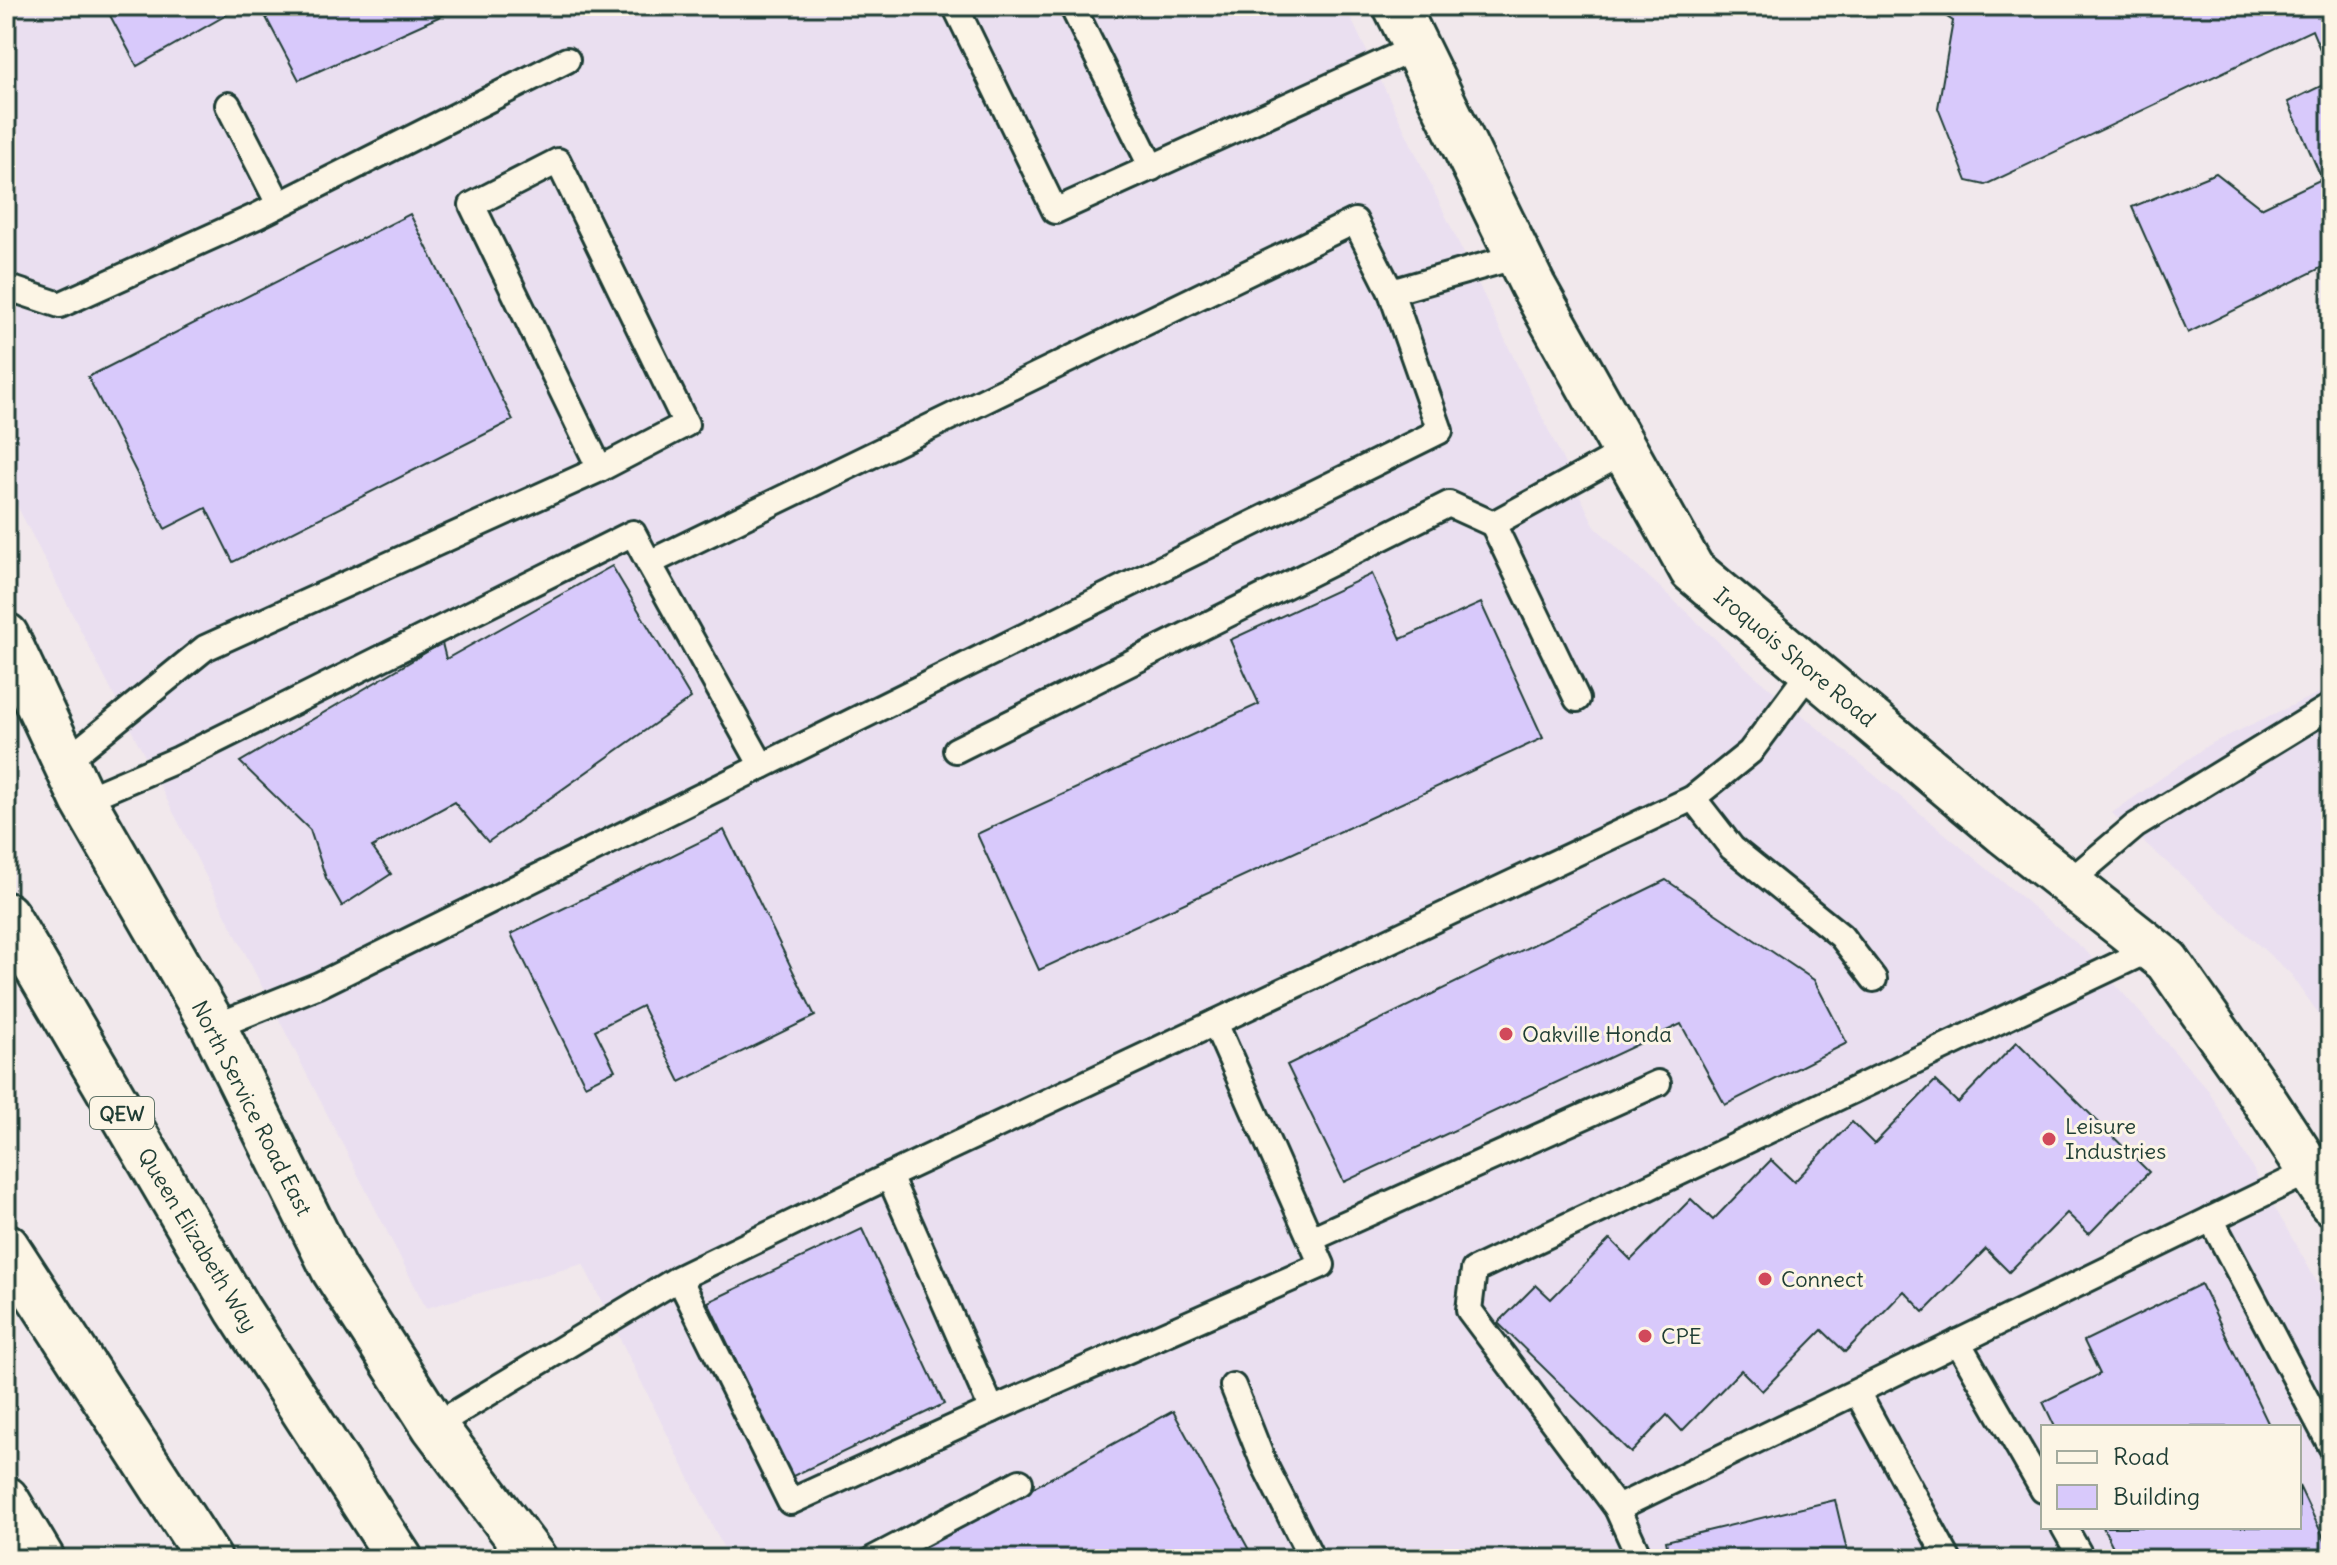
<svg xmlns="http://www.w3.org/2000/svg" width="2337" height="1565" font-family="Delius,sans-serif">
<rect width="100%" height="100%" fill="#f1e8ec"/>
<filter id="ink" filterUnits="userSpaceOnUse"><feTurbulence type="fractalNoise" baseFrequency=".0125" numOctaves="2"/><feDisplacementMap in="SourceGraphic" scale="16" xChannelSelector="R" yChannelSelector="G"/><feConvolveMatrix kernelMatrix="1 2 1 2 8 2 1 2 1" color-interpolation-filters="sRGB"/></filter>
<g filter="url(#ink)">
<!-- built -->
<g fill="#eadff0" fill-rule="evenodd">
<path d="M6,6H1345L1595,527L1754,675L2086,951L2209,1091L2331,1307V1559H729L583,1264L426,1308L6,484ZM2043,1427H2299V1527H2043Z"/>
<path d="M2331,687V1032L2291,974L2112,813L2208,745Z"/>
</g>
<!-- building -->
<g fill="#d8c9fb" stroke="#1f3d34" stroke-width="2">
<path d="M105,6H242L137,66Z"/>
<path d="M260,6H463L299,80Z"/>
<path d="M1930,6H2331V76L2312,30L1985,185L1967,181L1938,108L1953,21Z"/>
<path d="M2331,81V263L2188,333L2132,207L2216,173L2261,208L2322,179L2288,102Z"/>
<path d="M410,214L513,420L233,562L206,508L165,529L88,377Z"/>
<path d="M612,566L691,698L488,842L454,802L372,847L391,874L342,906L326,878L310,830L240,762L442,643L446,659Z"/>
<path d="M1372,574L1401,639L1481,603L1543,738L1039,970L977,834L1259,704L1230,640Z"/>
<path d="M724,830L815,1016L680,1082L642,1006L595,1030L615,1070L585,1085L511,934Z"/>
<path d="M1666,880L1814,980L1847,1043L1725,1105L1681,1024L1344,1182L1287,1065Z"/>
<path d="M2017,1042L2149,1172L2089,1234L2067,1213L2009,1272L1986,1249L1924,1312L1904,1291L1845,1352L1822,1330L1762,1391L1741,1370L1682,1431L1667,1415L1631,1453L1498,1323L1536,1285L1551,1299L1610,1239L1631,1260L1691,1199L1713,1220L1771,1160L1794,1182L1852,1122L1874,1144L1935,1081L1958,1103Z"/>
<path d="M862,1229L944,1404L791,1477L708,1302Z"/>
<path d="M2201,1284L2270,1427H2055L2043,1402L2100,1374L2084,1341Z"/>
<path d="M1173,1411L1254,1559H903Z"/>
<path d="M2299,1486L2331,1553V1559H2119L2103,1527H2299Z"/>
<path d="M1835,1500L1849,1559H1670L1666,1541Z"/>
</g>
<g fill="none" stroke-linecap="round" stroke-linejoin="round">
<defs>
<g id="service">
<path d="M955,6L1055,211L1417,47"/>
<path d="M1072,6L1152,168"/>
<path d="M228,105L279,204"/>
<path d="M6,287L60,305L257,216L567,60"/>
<path d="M649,563L762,766"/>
<path d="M1577,699L1493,524L1626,451"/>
<path d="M956,750L1449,504L1493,524"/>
<path d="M65,762L205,648L600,469L686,424L558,161L472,205L600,469"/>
<path d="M1693,798L1732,848L1841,936L1874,979"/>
<path d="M83,800L179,759L633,533L649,563L1355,221L1391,292L1518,256"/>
<path d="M2068,883L2135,826L2331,706"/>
<path d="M214,1027L319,985L1440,431L1391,292"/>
<path d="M889,1176L1693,798L1750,752L1811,670"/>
<path d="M2211,1219L2331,1446"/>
<path d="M1311,1239L1658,1083"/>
<path d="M1958,1342L2043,1490"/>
<path d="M1233,1386L1264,1464L1312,1559"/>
<path d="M1857,1392L1948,1559"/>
<path d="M992,1410L1322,1265L1215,1023"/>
<path d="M434,1426L679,1278L889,1176L992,1410L790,1502L679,1278"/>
<path d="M1617,1508L2310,1171"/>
<path d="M2064,1527L2082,1559"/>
<path d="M873,1559L1020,1482"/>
<path d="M1640,1559L1617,1508L1469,1310L1474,1270L2151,949"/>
</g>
<g id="tertiary">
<path d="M6,636L83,800L214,1027L334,1270L434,1426L534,1559"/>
<path d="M6,1499L42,1559"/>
</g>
<path id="secondary" d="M1396,6L1533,286L1692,570L2005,833L2167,961L2252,1082L2331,1202"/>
<g id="motorway">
<path d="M6,915L238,1310L400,1559"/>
<path d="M6,1246L209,1559"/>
</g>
</defs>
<!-- service casing -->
<use href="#service" stroke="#1f3d34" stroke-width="30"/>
<!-- tertiary casing -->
<use href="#tertiary" stroke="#1f3d34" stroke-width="50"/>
<!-- secondary casing -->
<use href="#secondary" stroke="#1f3d34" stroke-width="50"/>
<!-- motorway casing -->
<use href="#motorway" stroke="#1f3d34" stroke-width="50"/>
<!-- service -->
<use href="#service" stroke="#fcf5e5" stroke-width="24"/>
<!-- tertiary -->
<use href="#tertiary" stroke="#fcf5e5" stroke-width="44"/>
<!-- secondary -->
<use href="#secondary" stroke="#fcf5e5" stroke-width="44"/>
<!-- motorway -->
<use href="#motorway" stroke="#fcf5e5" stroke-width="44"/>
</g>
</g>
<!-- markers -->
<g fill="#d1495b" stroke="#fcf5e5" stroke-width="3">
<circle cx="1506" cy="1034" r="8"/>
<circle cx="2049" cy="1139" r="8"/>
<circle cx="1765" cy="1279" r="8"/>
<circle cx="1645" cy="1336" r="8"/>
</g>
<g text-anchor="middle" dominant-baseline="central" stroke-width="6" stroke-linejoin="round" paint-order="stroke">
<!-- shield labels -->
<rect fill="#fcf5e5" stroke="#617469" stroke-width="2" x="90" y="1097" width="64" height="32" rx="6"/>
<g font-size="20" font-weight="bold" fill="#1f3d34">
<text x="122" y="1113">QEW</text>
</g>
<!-- street labels -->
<g font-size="22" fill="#1f3d34" stroke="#fcf5e5">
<text transform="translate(1795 657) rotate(40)">Iroquois Shore Road</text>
<text transform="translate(252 1108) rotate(63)">North Service Road East</text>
<text transform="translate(198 1240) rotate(59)">Queen Elizabeth Way</text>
</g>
<!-- poi labels -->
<g font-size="22" fill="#1f3d34" stroke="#fcf5e5" text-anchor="start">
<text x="1522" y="1034">Oakville Honda</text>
<text x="2065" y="1126">Leisure<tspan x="2065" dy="25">Industries</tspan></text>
<text x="1781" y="1279">Connect</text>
<text x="1661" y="1336">CPE</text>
</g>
</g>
<!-- margin -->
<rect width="2337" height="1565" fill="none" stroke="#fcf5e5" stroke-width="32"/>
<rect x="16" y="16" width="2305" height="1533" fill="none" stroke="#1f3d34" stroke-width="3" filter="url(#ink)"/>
<!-- legend -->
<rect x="2041" y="1425" width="260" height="104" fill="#fcf5e5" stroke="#a4ab9e" stroke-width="2"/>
<rect x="2057" y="1451" width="40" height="12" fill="#fcf5e5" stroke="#a4ab9e" stroke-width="2"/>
<text x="2113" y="1465" font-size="24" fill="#1f3d34">Road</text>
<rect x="2057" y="1485" width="40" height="24" fill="#d8c9fb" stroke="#a4ab9e" stroke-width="2"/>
<text x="2113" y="1505" font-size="24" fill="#1f3d34">Building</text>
</svg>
